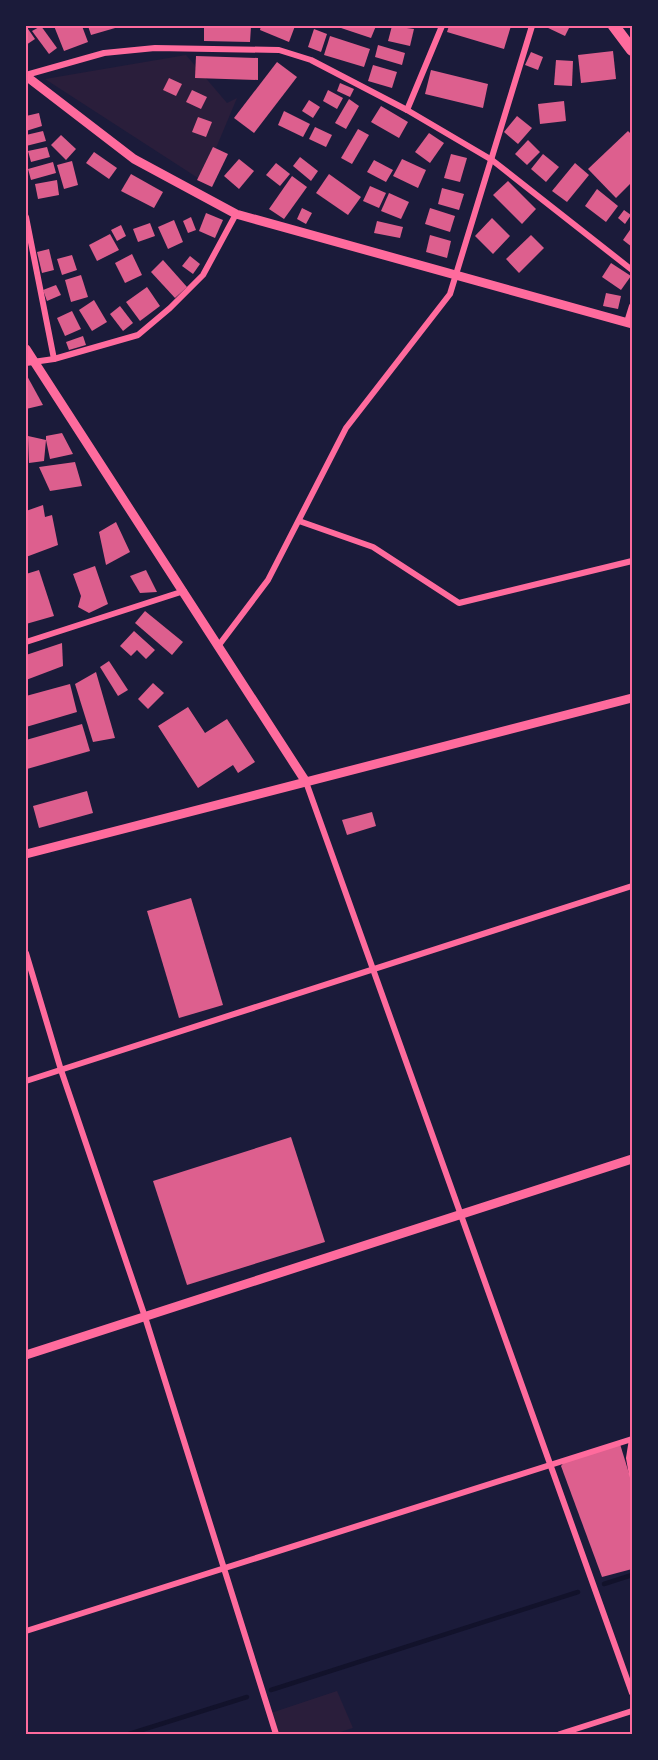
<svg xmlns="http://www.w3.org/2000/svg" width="658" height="1760" font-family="Georgia,serif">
<rect width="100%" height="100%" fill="#1b1b3a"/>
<!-- green -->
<g fill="#2a1e3b">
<path d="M186,55L227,103L237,98L216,148L198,178L45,79Z"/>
<path d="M337,1691L353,1728L334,1734H278L271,1713Z"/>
</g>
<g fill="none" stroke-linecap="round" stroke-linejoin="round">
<!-- stream -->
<g stroke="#12122b" stroke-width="4.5">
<path d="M604,1584L632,1575"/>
<path d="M271,1690L578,1592"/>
<path d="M129,1734L247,1697"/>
</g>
</g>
<!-- building -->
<g fill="#dd5f8e">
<path d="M26,26L35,39L26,45Z"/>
<path d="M41,26L57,48L49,54L32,31Z"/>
<path d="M54,26H82L88,42L64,51Z"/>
<path d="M88,26H122L91,35Z"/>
<path d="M204,26H251L250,42L204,41Z"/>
<path d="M261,26H295L289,42L260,30Z"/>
<path d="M335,26H376L371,38Z"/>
<path d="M392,26L414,29L410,46L388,41Z"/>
<path d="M449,26H511L504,49L447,32Z"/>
<path d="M544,26H570L565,36Z"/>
<path d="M314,29L327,34L321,52L308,47Z"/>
<path d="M330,36L370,49L364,67L324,55Z"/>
<path d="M378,45L405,53L402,65L375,57Z"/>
<path d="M613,51L616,79L581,83L578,55Z"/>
<path d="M531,52L543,57L538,70L525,65Z"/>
<path d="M196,56L258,58V80L195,78Z"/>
<path d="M556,60L573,61L572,86L554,85Z"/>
<path d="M277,62L297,77L254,133L234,118Z"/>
<path d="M373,65L397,72L392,88L368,81Z"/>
<path d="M431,70L488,84L483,108L425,94Z"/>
<path d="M169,78L182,84L176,96L163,90Z"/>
<path d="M340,83L354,89L350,97L337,91Z"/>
<path d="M192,90L207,97L201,109L186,102Z"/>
<path d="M328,90L343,98L337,109L323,101Z"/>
<path d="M349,99L359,106L346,129L335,123Z"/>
<path d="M309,100L320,107L313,118L302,111Z"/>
<path d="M564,101L566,121L540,124L538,104Z"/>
<path d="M381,106L408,122L399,138L371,122Z"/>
<path d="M284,111L310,124L303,137L278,125Z"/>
<path d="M39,113L42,126L26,131V116Z"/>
<path d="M517,116L532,128L518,144L504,132Z"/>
<path d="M198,117L212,122L206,137L192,132Z"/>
<path d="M315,127L332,135L326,147L309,139Z"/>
<path d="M358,129L369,135L352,164L341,158Z"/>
<path d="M43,131L46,141L26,146V135Z"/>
<path d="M628,131L632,135V182L616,198L588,169Z"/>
<path d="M429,133L444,143L430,163L415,152Z"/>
<path d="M61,135L76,149L66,160L51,145Z"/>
<path d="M528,140L540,152L527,165L515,154Z"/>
<path d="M47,147L50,157L31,162L28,151Z"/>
<path d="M213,147L228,154L212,187L197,180Z"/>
<path d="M94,152L117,168L109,179L86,163Z"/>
<path d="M451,154L467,158L460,182L444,178Z"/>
<path d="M543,154L559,167L546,182L531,169Z"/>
<path d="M300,157L318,171L311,181L293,166Z"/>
<path d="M239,159L254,171L239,189L224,176Z"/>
<path d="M402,159L426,170L418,188L393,176Z"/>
<path d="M374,160L393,170L386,182L367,172Z"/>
<path d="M72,161L78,185L64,189L57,165Z"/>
<path d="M53,162L56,173L31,180L28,169Z"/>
<path d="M276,163L290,174L280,186L266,175Z"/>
<path d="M575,163L589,175L567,202L552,191Z"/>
<path d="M131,174L163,192L154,208L121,191Z"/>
<path d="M329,174L361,197L348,215L316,193Z"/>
<path d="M292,176L307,187L284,219L269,209Z"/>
<path d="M57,180L59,195L38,199L35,184Z"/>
<path d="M508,181L536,209L522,224L493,195Z"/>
<path d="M370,186L386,193L379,208L363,201Z"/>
<path d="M442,188L464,194L459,210L438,204Z"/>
<path d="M597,189L618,206L606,222L585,206Z"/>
<path d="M389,193L409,202L401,219L381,211Z"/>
<path d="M302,208L312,213L306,224L297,219Z"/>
<path d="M430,208L455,216L450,232L425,224Z"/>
<path d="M624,210L631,215L625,224L618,218Z"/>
<path d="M206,213L223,220L215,238L199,231Z"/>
<path d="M191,217L196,230L188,233L183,221Z"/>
<path d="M492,218L510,236L493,254L475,236Z"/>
<path d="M174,220L183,242L168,249L158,227Z"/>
<path d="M377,221L403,227L400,238L374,233Z"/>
<path d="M150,223L155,236L138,242L133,229Z"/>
<path d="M121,225L126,236L117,241L111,230Z"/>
<path d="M632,227V247L623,240Z"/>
<path d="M110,234L119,250L97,261L89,245Z"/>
<path d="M430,235L451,241L447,258L426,252Z"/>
<path d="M531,235L544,248L519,273L506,259Z"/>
<path d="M49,249L54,270L42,273L37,252Z"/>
<path d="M132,254L142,275L125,283L115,263Z"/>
<path d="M72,255L77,270L62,275L57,259Z"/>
<path d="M190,256L200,264L193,274L182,266Z"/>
<path d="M163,260L187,287L175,298L151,272Z"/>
<path d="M611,263L631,276L621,290L602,277Z"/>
<path d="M81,275L88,297L71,302L65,280Z"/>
<path d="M56,285L61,295L47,301L43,290Z"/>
<path d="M147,287L160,306L140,321L126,302Z"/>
<path d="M606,293L621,296L618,309L603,306Z"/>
<path d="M94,300L107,322L92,331L79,310Z"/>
<path d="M120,306L133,323L123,331L110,314Z"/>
<path d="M72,311L81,329L65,336L57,318Z"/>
<path d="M83,336L86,345L69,350L66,342Z"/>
<path d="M26,374L43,405L26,409Z"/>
<path d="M62,433L73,454L50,459L46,440L44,461L29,463L28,436L46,440V436Z"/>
<path d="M75,462L82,486L50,491L39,467Z"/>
<path d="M43,505L45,517L52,515L58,545L26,557V511Z"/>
<path d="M116,522L130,552L106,565L99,532Z"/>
<path d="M95,566L108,604L89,613L78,607L81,596L73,574Z"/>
<path d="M39,570L54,616L26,624V574Z"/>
<path d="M146,570L157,592L140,593L130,576Z"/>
<path d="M145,611L183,642L172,655L135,623Z"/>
<path d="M134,631L155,650L146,659L137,650L131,656L120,646Z"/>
<path d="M62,643L63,666L26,680V655Z"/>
<path d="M109,661L128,690L118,696L100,667Z"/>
<path d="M96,672L115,738L93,742L75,684Z"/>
<path d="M153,683L164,693L148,709L138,699Z"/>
<path d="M70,684L77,712L26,727V696Z"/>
<path d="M188,707L205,733L227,719L255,762L238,773L233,765L198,788L158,726Z"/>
<path d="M82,724L90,751L27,769L26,740Z"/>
<path d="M87,791L93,813L39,828L33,806Z"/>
<path d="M372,812L376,826L347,835L342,820Z"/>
<path d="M191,898L223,1005L179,1018L147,911Z"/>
<path d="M291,1137L325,1242L187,1285L153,1181Z"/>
<path d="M620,1444L632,1483V1569L602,1577L561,1466L565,1461Z"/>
</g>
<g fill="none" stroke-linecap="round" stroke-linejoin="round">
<!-- minor -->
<g stroke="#ff6b9d" stroke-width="6">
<path d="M26,75L104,53L155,48L279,50L311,60L407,110L492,160L632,270"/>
<path d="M407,110L442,26"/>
<path d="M26,217L54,359"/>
<path d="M627,322L632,306"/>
<path d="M26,363L54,359L138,335L170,308L203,275L236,214"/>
<path d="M299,521L373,547L459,603L632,561"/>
<path d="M26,642L184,591"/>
<path d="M219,645L268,580L346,428L450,294L532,26"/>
<path d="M306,782L632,1693"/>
<path d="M26,953L61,1070L145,1317L276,1734"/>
<path d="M26,1081L632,886"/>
<path d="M632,1439L629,1458L632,1475"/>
<path d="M26,1631L632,1439"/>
<path d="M560,1734L632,1711"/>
</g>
<!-- tertiary -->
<g stroke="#ff6b9d" stroke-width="9">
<path d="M26,76L134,159L236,214L632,324"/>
<path d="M26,349L306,782"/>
<path d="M26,854L632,698"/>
<path d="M26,1355L632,1159"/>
</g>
<!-- primary -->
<path stroke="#ff6b9d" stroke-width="12" d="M614,26L632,50"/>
</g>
<!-- border -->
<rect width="658" height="1760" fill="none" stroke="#1b1b3a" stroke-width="54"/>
<rect x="27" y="27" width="604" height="1706" fill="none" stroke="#ff6b9d" stroke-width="2"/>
</svg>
